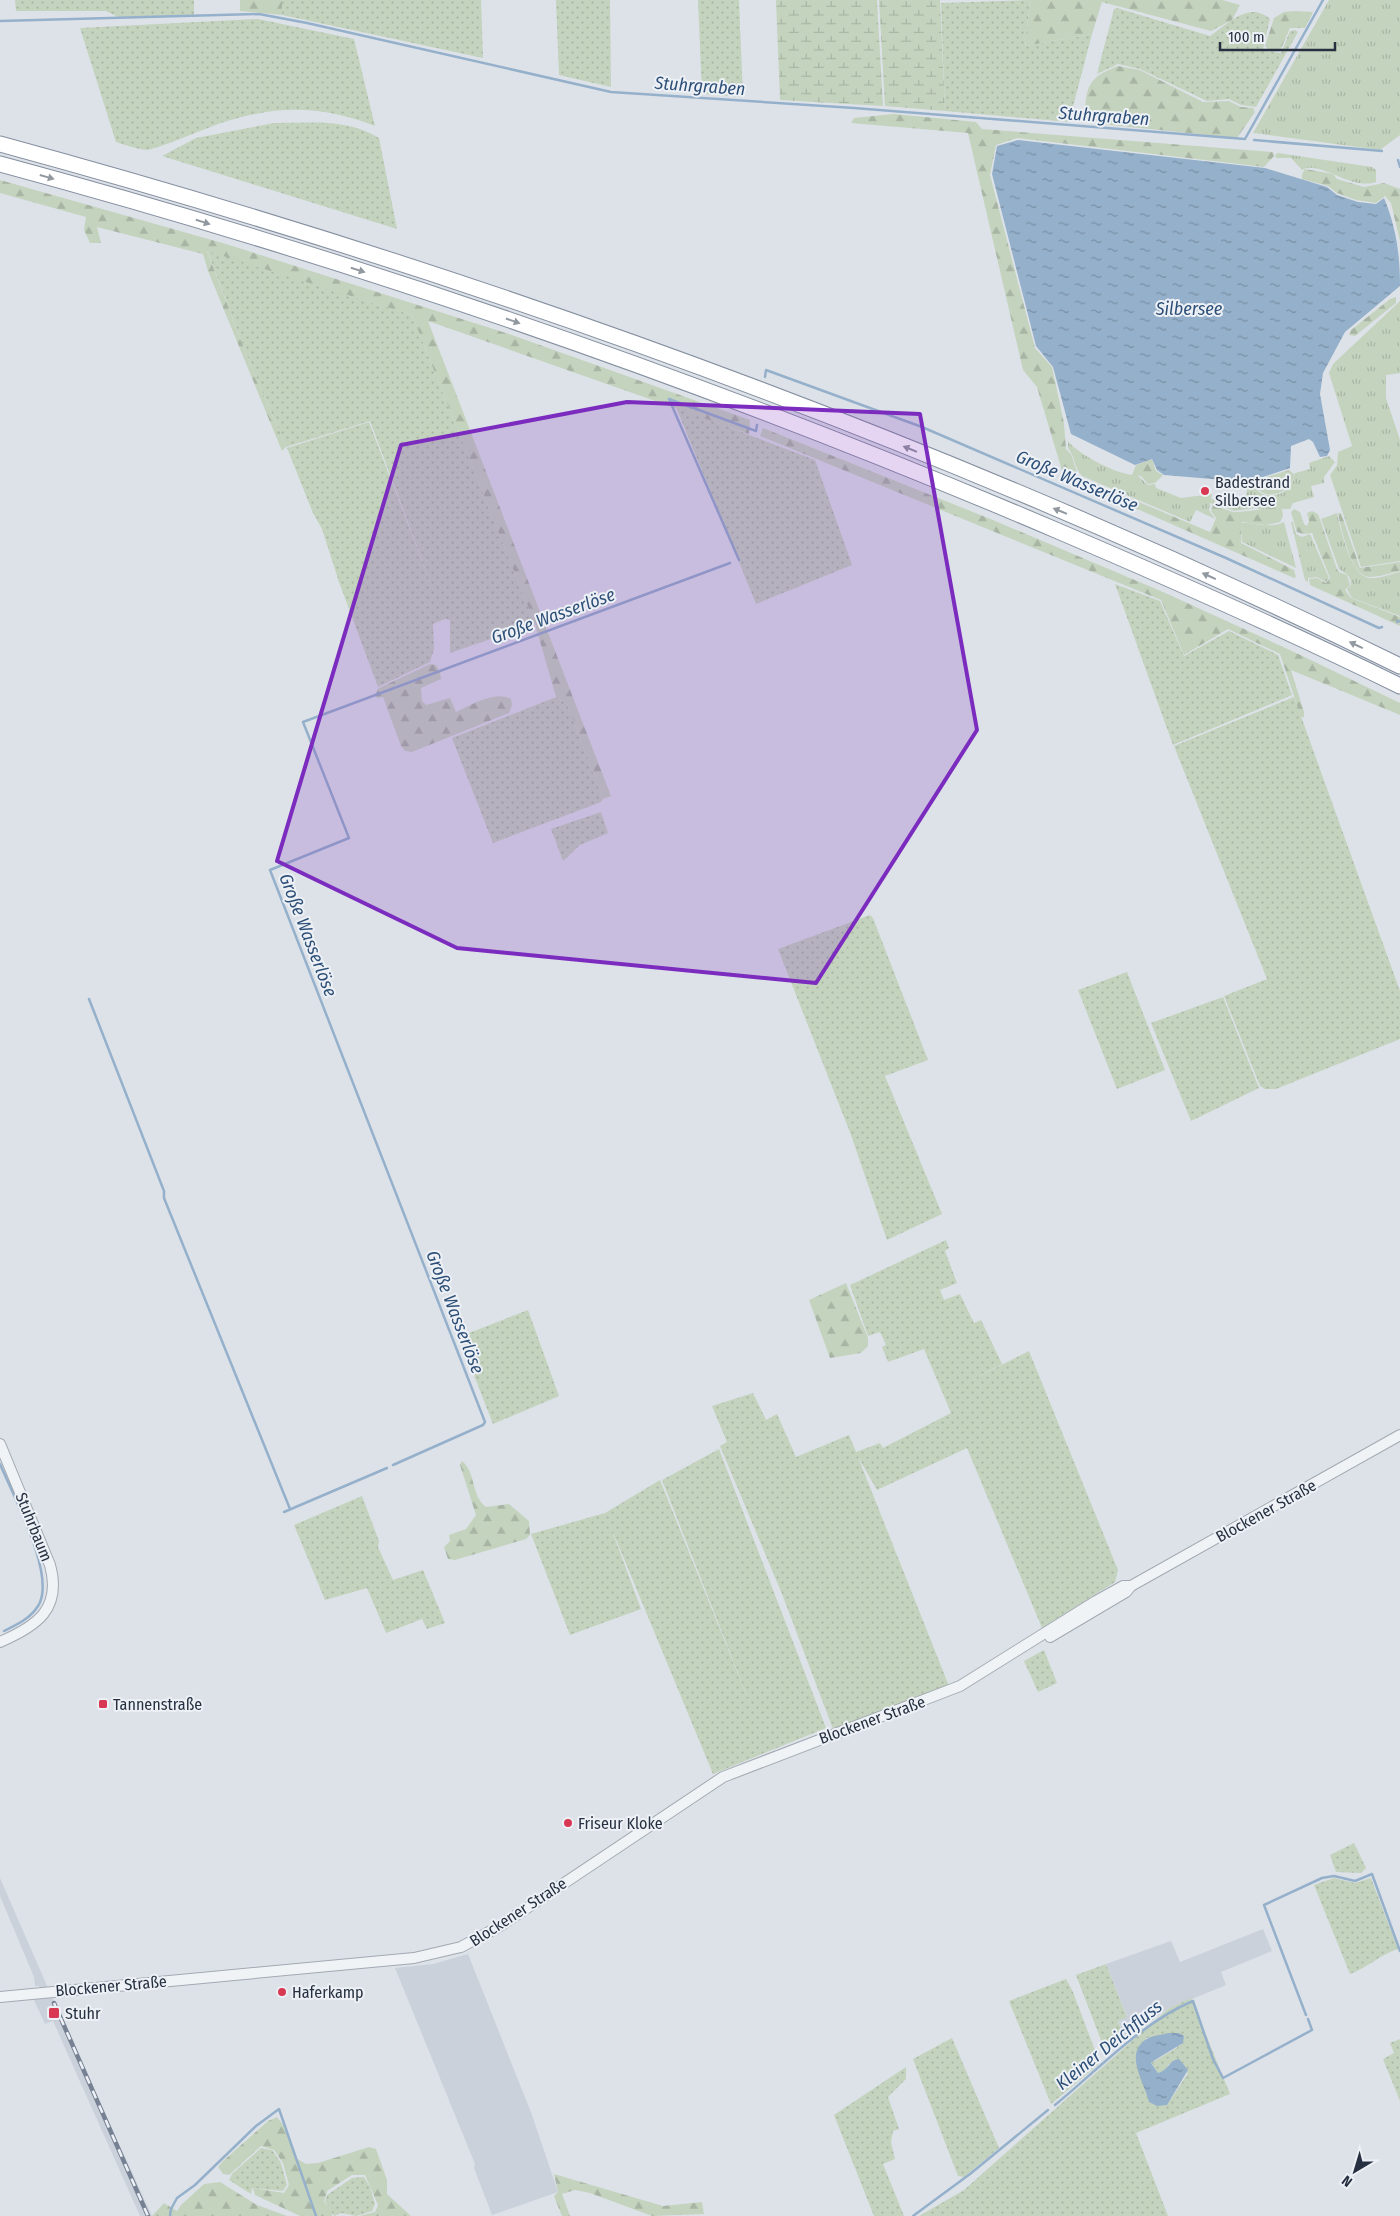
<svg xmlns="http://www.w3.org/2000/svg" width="1400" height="2216" font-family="'Fira Sans Condensed',sans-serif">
<defs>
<pattern id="grass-dots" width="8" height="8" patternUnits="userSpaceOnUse" patternTransform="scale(1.25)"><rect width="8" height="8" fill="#c4d3be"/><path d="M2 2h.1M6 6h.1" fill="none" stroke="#a8b5a4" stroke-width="1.8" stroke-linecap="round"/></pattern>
<pattern id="forest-firs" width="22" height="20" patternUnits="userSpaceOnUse" patternTransform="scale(1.25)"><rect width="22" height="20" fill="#c4d3be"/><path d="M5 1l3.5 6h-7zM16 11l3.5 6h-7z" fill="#a8b5a4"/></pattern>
<pattern id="wetland-marsh" width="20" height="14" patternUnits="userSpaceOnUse" patternTransform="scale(1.25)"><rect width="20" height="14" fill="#c4d3be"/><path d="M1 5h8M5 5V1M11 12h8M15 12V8" fill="none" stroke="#a8b5a4"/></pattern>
<pattern id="park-tufts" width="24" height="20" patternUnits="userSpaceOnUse" patternTransform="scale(1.25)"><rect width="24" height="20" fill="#c4d3be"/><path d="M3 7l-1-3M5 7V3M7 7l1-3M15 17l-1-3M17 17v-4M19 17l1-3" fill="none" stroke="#a8b5a4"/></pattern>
<pattern id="water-ripples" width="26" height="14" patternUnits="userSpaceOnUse" patternTransform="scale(1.25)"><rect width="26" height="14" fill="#95b0cb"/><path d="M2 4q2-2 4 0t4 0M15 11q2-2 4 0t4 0" fill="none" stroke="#7990a6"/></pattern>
</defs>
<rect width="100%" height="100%" fill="#dde2e8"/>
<!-- built -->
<g fill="#cbd1db">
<path d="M0,1878L51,1995L152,2216H140L53,2021L45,2024L34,2000L45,1998L39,1986H35L34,1977L0,1896Z"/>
<path d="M1263,1929L1272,1951L1221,1972L1226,1985L1168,2009L1125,2040L1118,2020L1127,2016L1106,1964L1171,1941L1180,1962Z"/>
<path d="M468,1954L532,2115L558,2192L492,2215L474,2168L475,2164L395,1968L433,1964Z"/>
</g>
<!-- grass -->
<g fill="url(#grass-dots)" fill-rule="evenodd">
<path d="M15,0H194V15L118,17L106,11H16Z"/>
<path d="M282,0H481L483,58L282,15Z"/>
<path d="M556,0H610L611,87L559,75Z"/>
<path d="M698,0H739L743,97L702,94Z"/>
<path d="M1030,0L1025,46L1092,34L1069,122L945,111L941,3Z"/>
<path d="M1117,8L1210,36C1228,24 1249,0 1270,19L1263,49L1265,51L1281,53L1290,31L1295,30L1298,32L1256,107L1241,105L1229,99L1207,101L1140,69L1118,64L1097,74L1114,9Z"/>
<path d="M258,19L354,39L375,126C320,105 277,105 221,123C209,127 153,151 146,150C136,149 126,145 116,142L80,28Z"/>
<path d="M274,123C310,123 347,118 379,138L397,229L162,156L196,138Z"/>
<path d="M207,250L412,315L535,624L450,653V620L445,619L433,624L434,649L430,662L378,687L339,582L322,529L313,513L287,448L369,422L437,600L370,421L286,447L247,356Z"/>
<path d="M676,407L815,460L852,565L756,604Z"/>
<path d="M1115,584L1160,601L1184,656L1229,631L1278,655L1292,695L1173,745Z"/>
<path d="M556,697L567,704L603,799L601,802L493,843L452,738Z"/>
<path d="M1294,697L1400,991V1039L1276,1089H1265L1260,1086L1224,996L1267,979L1174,746Z"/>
<path d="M601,812L608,833L580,845L563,861L551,829Z"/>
<path d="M870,915L873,918L928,1060L885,1076L942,1214L887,1240L851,1135L778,949Z"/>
<path d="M1127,972L1165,1070L1117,1089L1078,990Z"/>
<path d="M1223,997L1259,1088L1191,1121L1151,1023Z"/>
<path d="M946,1240L949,1248L945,1251L957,1283L940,1290L944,1300L960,1294L974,1323L981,1320L1002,1364L970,1381L1029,1351L1118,1570L1115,1582L1042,1628L967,1448L877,1490L858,1457L949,1686L833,1729L782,1594L720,1446L727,1442L712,1406L753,1393L766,1420L777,1414L796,1457L849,1435L856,1452L880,1443L883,1448L951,1413L924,1349L888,1362L882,1347L886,1345L880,1332L868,1336L850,1285Z"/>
<path d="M528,1310L559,1396L493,1424L459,1337Z"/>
<path d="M719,1449L826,1728L713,1774L610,1525L641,1609L570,1635L531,1534L605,1513L660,1480L754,1714L662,1480Z"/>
<path d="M362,1496L379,1541L378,1547L393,1580L423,1570L445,1623L427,1629L422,1619L386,1633L367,1588L325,1600L294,1525Z"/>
<path d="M1044,1650L1057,1683L1038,1692L1024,1661Z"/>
<path d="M1354,1843L1366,1868L1361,1873L1336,1872L1330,1855Z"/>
<path d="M1334,1878L1355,1883L1371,1878L1398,1949C1381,1954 1367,1968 1350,1974L1314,1885Z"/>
<path d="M1106,1964L1127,2017L1118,2021L1125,2040L1104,2048L1076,1975Z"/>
<path d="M1066,1979L1073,1992L1099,2061L1098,2065L1051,2104L1009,2001Z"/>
<path d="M1191,1998L1230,2094L1136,2133L1168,2216H919L964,2190L1168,2009ZM1157,2037L1178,2047L1151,2063L1158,2073L1165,2071L1169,2064L1188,2073L1171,2099L1150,2102L1146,2088V2038Z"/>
<path d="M952,2038L999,2148L964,2177L958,2176L913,2059Z"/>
<path d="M1400,2039V2101L1383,2059L1394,2053L1390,2043Z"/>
<path d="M906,2067V2079L888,2097L899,2129L893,2131L891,2142L895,2159L883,2164L904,2216H874L834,2115Z"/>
<path d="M261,2148L272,2150L281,2163L287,2185L283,2191L252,2188L251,2194L229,2180L232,2174Z"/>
<path d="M364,2177L370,2187L375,2204L372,2211L356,2216L342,2213L334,2216L325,2202L327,2195L352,2178Z"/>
</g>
<!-- forest -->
<g fill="url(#forest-firs)">
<path d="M240,0H282V15L240,11Z"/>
<path d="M1030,0H1222L1240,5L1232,20L1211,31L1102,2L1092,34L1025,46Z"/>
<path d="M1294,11L1313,12L1305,28H1290L1280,51L1271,52L1265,46L1274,18L1284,12Z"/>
<path d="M1118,66L1140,70L1203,102L1229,101L1241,107L1253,108L1255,112L1237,138L1101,124L1085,112C1086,83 1092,76 1118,66Z"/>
<path d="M894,114L976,122L982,129L1273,152L1274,156L1264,167L1017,138L996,145L990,175L1035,348L1052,367L1064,423L1066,449L1071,454L1078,475L1076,480L1063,474L1037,387L1023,370L968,133L851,123L854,118Z"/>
<path d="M1305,169L1333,174L1337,179L1364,187L1384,183L1400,189V241L1391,203L1385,196L1376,203L1356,200L1337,193L1328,186L1302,179V174Z"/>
<path d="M0,180L226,244L509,334L750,420L749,434L428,321L611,796L603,799L567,704L556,697L535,624L412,315L207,251L247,356L286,447L282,451L208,271L203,254L97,227L101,243H90L84,230L86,217L0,193Z"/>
<path d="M1396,297V303L1355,336L1349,335L1351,330L1390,299Z"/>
<path d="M763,428L988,518L1163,592L1292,651L1400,703V715L1291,670L1304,712V717H1301L1280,654L1228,629L1184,655L1161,600L760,436Z"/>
<path d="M1152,459L1156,471L1163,475L1155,483L1148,484L1141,476L1132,475L1136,465Z"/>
<path d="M1289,470L1295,475C1291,492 1267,503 1255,486L1257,480Z"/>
<path d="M1080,477L1210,532L1216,518L1211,511L1212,505C1220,506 1228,512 1236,512C1243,512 1270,509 1276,505L1282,509L1283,516L1280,522L1266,525L1242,522L1241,543L1294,570L1296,577L1294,578L1078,483V478Z"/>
<path d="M1294,509L1300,512L1304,524L1307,526L1309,521L1307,513L1312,511L1318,514L1337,569L1339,572L1347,575L1350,585L1345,590L1351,598L1400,617V626L1310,585L1309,579L1317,578L1326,583L1330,578L1312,533L1303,534L1297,532L1291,512Z"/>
<path d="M1338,513H1341L1360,568L1400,562V571C1391,573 1379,577 1369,577C1351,576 1341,528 1338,513Z"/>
<path d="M430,664L436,665L440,672L441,679L421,688L422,701L426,705L450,698L456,712C471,705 495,690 511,699L512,705L509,713L412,752L405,751L401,746L383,697L377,698L375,695L379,688Z"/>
<path d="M846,1283L868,1338V1346L861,1353L830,1358L809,1300Z"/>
<path d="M462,1461C476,1472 471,1496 486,1507L509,1504L529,1521L530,1535L526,1539L455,1560L448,1559L444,1547L450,1541L449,1535L466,1529L476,1515L460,1465Z"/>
<path d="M277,2117L284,2126L296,2158L306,2164L318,2163L369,2147L376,2149L387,2180V2194L411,2216H359L375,2212L378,2205L365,2175H352L327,2191L324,2202L332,2211V2216H300L255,2195L253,2188L284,2193L289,2185L283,2163L274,2150L261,2146L229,2175L223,2174L218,2167L222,2162L268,2121Z"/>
<path d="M554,2174L663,2206L702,2202L704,2214L652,2216L590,2193L575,2190L562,2194L570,2216H562L554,2196L558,2192Z"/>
<path d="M220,2182L257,2205L287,2216H152L164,2203L177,2211L181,2205L204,2184Z"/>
</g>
<!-- wetland -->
<g fill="url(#wetland-marsh)">
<path d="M776,0H877L883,106L780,100Z"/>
<path d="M879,0H940L945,111L885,106Z"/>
</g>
<!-- park -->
<g fill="url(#park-tufts)">
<path d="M1329,0H1400V135L1380,150L1253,133Z"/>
<path d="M1278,153L1372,167L1376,170V182C1351,191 1319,159 1302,170L1291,158H1276L1275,155Z"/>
<path d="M1400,301V373L1386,375V398L1400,440V561L1361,567L1330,475L1337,465L1338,452L1352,446L1329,373L1333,364Z"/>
<path d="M1068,441C1079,455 1119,476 1137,475L1148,485L1155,484L1156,488L1181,498L1212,494L1211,502V499L1223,501L1224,497L1233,500L1246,497L1248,483L1254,482C1255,502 1293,500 1295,473L1310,469L1309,463L1329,456L1335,462L1324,477V483L1311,486L1314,497L1293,503L1290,509H1282L1276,505L1264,510L1255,508L1235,511L1210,503L1209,510L1215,519L1196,510L1190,522L1082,476C1074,468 1075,456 1068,448Z"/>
<path d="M1337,513C1340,528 1351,576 1369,578C1378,579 1391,574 1400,572V616L1352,598L1347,589L1351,585C1351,575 1346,574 1339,569L1321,519Z"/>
<path d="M1284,522L1296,568L1242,542V523C1257,522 1269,529 1284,522Z"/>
<path d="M1291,522H1293L1296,534L1302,537L1310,534L1329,578L1326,582L1317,577L1308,578V582L1305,580Z"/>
</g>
<!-- water -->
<g fill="url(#water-ripples)">
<path d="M1018,140L1265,168L1327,187L1337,195L1358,202L1376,204L1384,198C1396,227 1400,254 1400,286L1345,332L1323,373L1320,394L1330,450L1327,456L1320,457L1313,442L1309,439L1291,446L1290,468L1248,482L1164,475L1157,470L1152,459L1135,465L1071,434L1053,367L1036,346L992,174L997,146Z"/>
<path d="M1168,2033H1179L1184,2036L1183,2043L1155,2060L1151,2063L1158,2073C1168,2071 1169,2060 1179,2059L1188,2070L1167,2105L1157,2106L1149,2102C1145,2083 1124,2055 1145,2040C1150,2036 1161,2035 1168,2033Z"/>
</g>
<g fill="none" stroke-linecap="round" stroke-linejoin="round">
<!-- stream -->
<g stroke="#95b0cb" stroke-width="2.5">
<path d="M0,21L259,14L307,23L611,92L854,108L1245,139L1323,0"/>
<path d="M1254,140L1382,151"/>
<path d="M1398,160L1400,167"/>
<path d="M765,377L766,370L922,427L1226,558L1379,628L1382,627"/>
<path d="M739,560L669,399L756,431L757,425"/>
<path d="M1397,622L1400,621"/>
<path d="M89,999L164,1191V1198L290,1509"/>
<path d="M0,1464C13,1495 57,1577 38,1606C30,1619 16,1625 4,1631"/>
<path d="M393,1465L483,1425L485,1422L270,870L349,838L303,722L730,563"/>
<path d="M284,1512L387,1468"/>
<path d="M1306,2015L1264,1905L1322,1878L1334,1876L1355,1881L1372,1874L1400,1951"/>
<path d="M1055,2105C1098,2070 1142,2022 1193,2001L1213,2059L1223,2078L1312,2030L1308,2019"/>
<path d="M170,2216L171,2209L177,2198L195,2185L256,2126L279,2109L316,2216"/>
<path d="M913,2216L970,2174L1048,2110"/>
</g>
<defs>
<g id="tertiary">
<path d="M0,1444L50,1565C62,1609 37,1626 0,1642"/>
<path d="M1050,1637L1126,1592L1131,1586L1400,1435"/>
<path d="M0,1997L414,1958L461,1947L500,1926L723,1777L960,1686L1096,1601L1123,1586H1131"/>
</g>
<g id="motorway">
<path d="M0,144C481,275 952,446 1400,666"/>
<path d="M0,164C360,261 714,384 1058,531C1173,580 1288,631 1400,686"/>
</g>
</defs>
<!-- tertiary casing -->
<use href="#tertiary" stroke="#a2a9b2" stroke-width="12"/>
<!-- motorway casing -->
<use href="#motorway" stroke="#848fa0" stroke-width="17"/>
<!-- tertiary -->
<use href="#tertiary" stroke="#f0f3f6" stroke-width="10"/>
<!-- motorway -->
<use href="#motorway" stroke="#fff" stroke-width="15"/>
<defs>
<path id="rail" d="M54,2003L148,2216"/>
</defs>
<!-- rail casing -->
<use href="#rail" stroke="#768193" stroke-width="4.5"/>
<!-- rail -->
<use href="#rail" stroke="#edf1f6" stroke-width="2.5" stroke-dasharray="8" stroke-linecap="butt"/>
</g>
<!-- one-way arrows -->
<defs><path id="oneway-solid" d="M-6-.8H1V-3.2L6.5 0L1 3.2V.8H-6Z" transform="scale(1.25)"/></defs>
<g fill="#9298a0">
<use href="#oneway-solid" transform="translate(47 177) rotate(16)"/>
<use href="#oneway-solid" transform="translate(203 222) rotate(17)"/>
<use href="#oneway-solid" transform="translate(358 270) rotate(18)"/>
<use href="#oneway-solid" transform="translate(513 321) rotate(19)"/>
<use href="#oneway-solid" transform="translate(910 449) rotate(-158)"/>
<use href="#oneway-solid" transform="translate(1060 511) rotate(-158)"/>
<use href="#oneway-solid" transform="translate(1209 576) rotate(-156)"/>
<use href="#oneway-solid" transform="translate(1356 645) rotate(-155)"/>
</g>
<!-- marked area -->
<path fill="#7b2cbf" fill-opacity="0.2" stroke="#7b2cbf" stroke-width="4" stroke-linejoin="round" d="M627,402L920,414L977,730L816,983L457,948L277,861L401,445Z"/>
<!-- markers -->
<g fill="#d83852" stroke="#edf1f6" stroke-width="2">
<circle cx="1205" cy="491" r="5"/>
<rect x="98" y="1699" width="10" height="10" rx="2.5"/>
<circle cx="568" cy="1823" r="5"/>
<circle cx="282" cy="1992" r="5"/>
<rect x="48" y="2007" width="12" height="12" rx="2.5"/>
</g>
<g text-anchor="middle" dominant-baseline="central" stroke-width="4" stroke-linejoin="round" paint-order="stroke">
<!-- poi labels -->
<g font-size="16" fill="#263040" stroke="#edf1f6" text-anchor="start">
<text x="1215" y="482">Badestrand<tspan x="1215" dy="18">Silbersee</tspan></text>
<text x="113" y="1704">Tannenstraße</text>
<text x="578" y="1823">Friseur Kloke</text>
<text x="292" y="1992">Haferkamp</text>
<text x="65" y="2013">Stuhr</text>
</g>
<!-- street labels -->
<g font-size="16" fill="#263040" stroke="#edf1f6">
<text transform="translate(1266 1511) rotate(-29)">Blockener Straße</text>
<text transform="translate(34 1527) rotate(68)">Stuhrbaum</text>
<text transform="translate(872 1720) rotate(-20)">Blockener Straße</text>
<text transform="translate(518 1912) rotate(-33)">Blockener Straße</text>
<text transform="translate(111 1986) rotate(-5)">Blockener Straße</text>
</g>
<!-- water labels -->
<g font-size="18" font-style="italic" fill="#2d4f77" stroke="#edf1f6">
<text transform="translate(700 86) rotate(4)">Stuhrgraben</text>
<text transform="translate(1104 116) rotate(4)">Stuhrgraben</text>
<text x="1189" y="309">Silbersee</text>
<text transform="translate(1077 481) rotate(23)">Große Wasserlöse</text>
<text transform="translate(553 616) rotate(-20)">Große Wasserlöse</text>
<text transform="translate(308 935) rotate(69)">Große Wasserlöse</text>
<text transform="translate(455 1312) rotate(69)">Große Wasserlöse</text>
<text transform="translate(1109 2045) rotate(-39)">Kleiner Deichfluss</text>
</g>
</g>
<!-- north arrow -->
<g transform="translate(1355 2171) rotate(218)" stroke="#edf1f6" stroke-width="4" paint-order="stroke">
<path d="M0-4L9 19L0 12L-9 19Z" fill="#263040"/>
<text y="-8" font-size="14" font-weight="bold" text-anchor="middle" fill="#263040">N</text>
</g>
<!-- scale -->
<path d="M1220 42v8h115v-8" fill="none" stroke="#263040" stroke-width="2.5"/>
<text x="1228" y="42" font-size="15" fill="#263040" stroke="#edf1f6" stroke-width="4" paint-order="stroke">100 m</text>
</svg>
